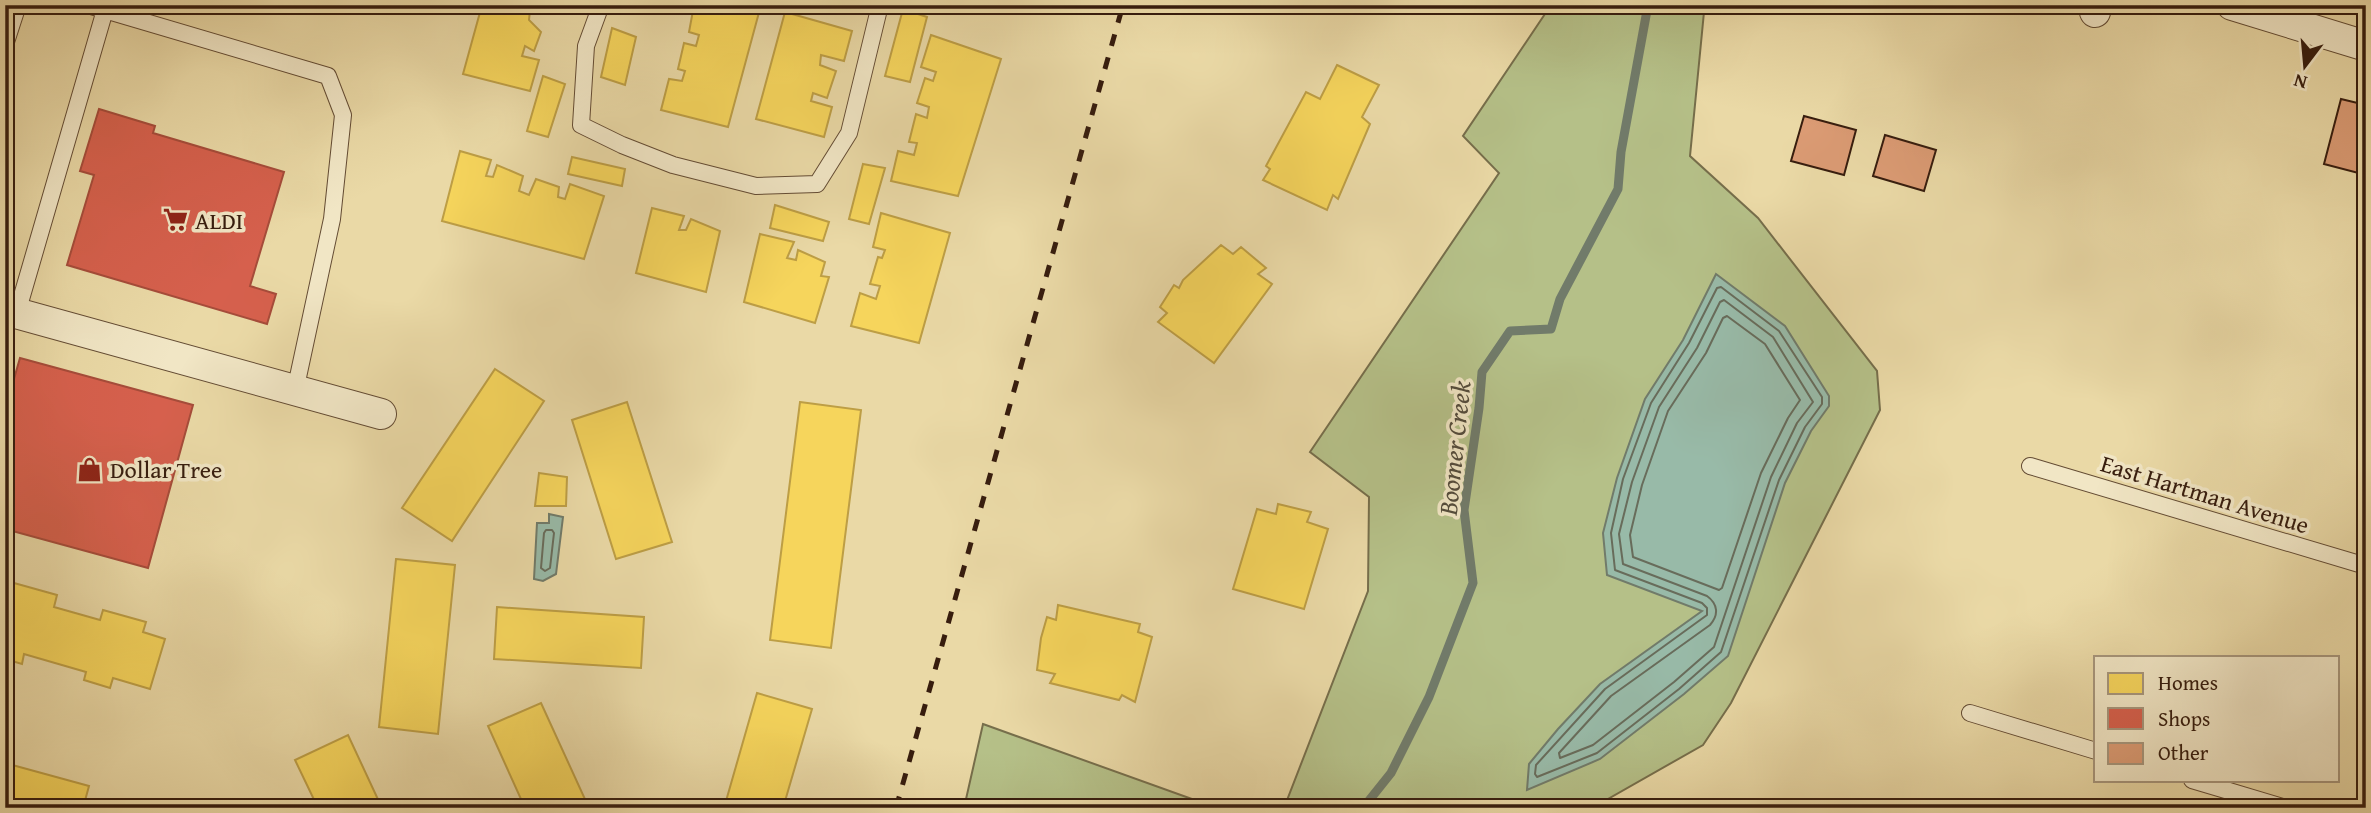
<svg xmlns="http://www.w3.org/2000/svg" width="2371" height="813" font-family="'Gentium Book Plus',serif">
<rect width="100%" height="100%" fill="#ead9a6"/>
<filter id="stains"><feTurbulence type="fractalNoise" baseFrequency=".00286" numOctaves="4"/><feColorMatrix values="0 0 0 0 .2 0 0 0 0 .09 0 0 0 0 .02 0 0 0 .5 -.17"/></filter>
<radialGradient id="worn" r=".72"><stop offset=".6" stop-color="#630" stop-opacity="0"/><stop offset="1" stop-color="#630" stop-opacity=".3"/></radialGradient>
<!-- green -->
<g fill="#b5c088" stroke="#766e4b" stroke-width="2">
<path d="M1551,5H1707L1704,12L1690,156L1758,218L1877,371L1880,410L1731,703L1703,745L1592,808H1284L1368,591L1369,497L1310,452L1499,173L1463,136Z"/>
<path d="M983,724L1217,808H964Z"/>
</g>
<!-- water -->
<g fill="#98baa8" stroke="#717b6a" stroke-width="2">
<path d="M1716,274L1785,326L1829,396V406L1811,431L1785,483L1728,656L1684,694L1600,759L1527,790L1529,764L1558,729L1600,684L1702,611L1607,575L1603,533L1617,478L1645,399L1683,340Z"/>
<path d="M549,514L563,517L556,574L543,581L534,579L537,523H549Z"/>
</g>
<!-- homes -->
<g fill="#f6d55c" stroke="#bd9e45" stroke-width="2">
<path d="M482,5H544L541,12L530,10L529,20L541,32L534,51L525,46L522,56L539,60L530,91L463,74Z"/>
<path d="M694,5L703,8L704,5H761L728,127L661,110L669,79L682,81L685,71L678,69L684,43L696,46L699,35L689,32Z"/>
<path d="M903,9L927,17L910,82L885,76Z"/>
<path d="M785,12L852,31L844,61L821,55L820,65L836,71L827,98L813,93L811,101L832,107L824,137L756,119Z"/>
<path d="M612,28L636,37L625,85L601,77Z"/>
<path d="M931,35L1001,59L958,196L891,181L898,151L914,155L917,143L909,142L916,114L927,118L929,107L917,103L925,78L933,81L936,72L921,67Z"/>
<path d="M1337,65L1379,85L1362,117L1370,124L1338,199L1333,195L1327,210L1263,180L1270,169L1266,166L1306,92L1320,99Z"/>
<path d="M543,76L565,84L548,137L527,131Z"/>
<path d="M460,151L491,160L486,176L493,177L497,165L523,176L519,191L529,195L536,179L559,187L558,197L565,199L570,184L604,196L584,259L442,221Z"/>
<path d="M572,157L625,169L622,186L568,174Z"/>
<path d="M863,164L885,168L869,224L849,219Z"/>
<path d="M775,205L829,222L823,241L770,228Z"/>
<path d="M652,208L684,216L679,230H686L691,219L720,231L706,292L636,273Z"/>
<path d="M881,213L950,233L919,343L851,326L860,293L876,299L880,286L870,284L878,257L882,258L885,250L873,247Z"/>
<path d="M760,234L794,242L787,258L796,260L798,250L825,262L821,276L829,277L815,323L744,302Z"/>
<path d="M1221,245L1233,254L1241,247L1266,268L1258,274L1272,284L1214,363L1158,322L1167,313L1160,307L1174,285L1179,288L1183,280Z"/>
<path d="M495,369L544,401L452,541L402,508Z"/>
<path d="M627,402L672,542L616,559L572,420Z"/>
<path d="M800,402L861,410L831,648L770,640Z"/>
<path d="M539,473L567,477L566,506H535Z"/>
<path d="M1278,504L1311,512L1307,522L1328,529L1304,609L1233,589L1257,509L1276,514Z"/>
<path d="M396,559L455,565L438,734L379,727Z"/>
<path d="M14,583L57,595L54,607L100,620L103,610L146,622L143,632L165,639L150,689L113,678L110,688L84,680L86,672L24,654L22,664L5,659V592L11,593Z"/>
<path d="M1058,605L1140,624L1138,632L1152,637L1135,702L1122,695L1119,700L1050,683L1055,674L1037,670L1041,638L1047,617L1056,620Z"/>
<path d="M497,607L644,617L641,668L494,659Z"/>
<path d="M757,693L812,709L783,808H724Z"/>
<path d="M541,703L589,808H525L488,726Z"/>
<path d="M348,735L382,808H318L295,760Z"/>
<path d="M5,763L89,786L83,808H5Z"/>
</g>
<!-- shops -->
<g fill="#d6604d" stroke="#a64c3a" stroke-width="2">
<path d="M99,109L155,126L153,133L284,172L250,286L276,294L267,324L67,265L94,175L80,171Z"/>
<path d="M20,358L193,405L148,568L5,529V410Z"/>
</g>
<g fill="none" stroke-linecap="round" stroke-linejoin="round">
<!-- shore -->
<g stroke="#686c5b" stroke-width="2">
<path d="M1721,287L1779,331L1822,397V404L1805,427L1779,480L1721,652L1679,689L1597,753L1537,777L1535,774L1536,765L1605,689L1707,615V608L1702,603L1615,570L1611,533L1623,479L1651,403L1689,343L1717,288Z"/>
<path d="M1724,300L1773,337L1813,402L1797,423L1771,477L1714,647L1674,682L1593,745L1560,758L1559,753L1611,696L1710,625C1719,615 1718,604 1707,596L1623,564L1619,534L1632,482L1659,407L1697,348L1720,302Z"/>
<path d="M1727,316L1765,344L1800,400L1788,418L1761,473L1722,588L1719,590L1633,557L1630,535L1642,485L1668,411L1706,353L1723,318Z"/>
<path d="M546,530H552L554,533L550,568L545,571L541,568L544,533Z"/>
</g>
<!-- stream -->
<path stroke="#717b6a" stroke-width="9" d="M1363,808L1391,773L1429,697L1473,583L1464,510L1479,408L1482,372L1510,331L1551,329L1560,299L1618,189L1621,152L1648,5"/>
</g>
<!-- building -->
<g fill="#db9b74" stroke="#371d0e" stroke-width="2">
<path d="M2341,99L2366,105V175L2324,164Z"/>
<path d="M1804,116L1856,130L1844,175L1791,161Z"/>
<path d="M1885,135L1936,150L1924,191L1873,176Z"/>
</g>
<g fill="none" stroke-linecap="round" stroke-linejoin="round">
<defs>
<g id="service">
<path d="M88,5L328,76L343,115L332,219L295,391"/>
<path d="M601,5L586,46L581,125L622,145L673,165L756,186L817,184L849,133L880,5"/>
<path d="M5,45L18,5"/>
<path d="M17,313L105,10"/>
<path d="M2030,466L2366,566"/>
<path d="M1970,713L2096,751"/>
<path d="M2192,780L2286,808"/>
</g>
<g id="minor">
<path d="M2232,5L2366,46"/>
<path d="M2095,12L2097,5"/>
<path d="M5,310L381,414"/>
</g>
</defs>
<!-- service casing -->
<use href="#service" stroke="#644c34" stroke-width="18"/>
<!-- minor casing -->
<use href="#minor" stroke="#644c34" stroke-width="32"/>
<!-- service -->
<use href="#service" stroke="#f1e6c5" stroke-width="16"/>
<!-- minor -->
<use href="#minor" stroke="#f1e6c5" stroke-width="30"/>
<!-- rail -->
<path stroke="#371d0e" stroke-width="5" stroke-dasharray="12 12" stroke-linecap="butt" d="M896,808L1123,5"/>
</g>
<!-- icons -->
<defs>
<symbol id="supermarket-bare" viewBox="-9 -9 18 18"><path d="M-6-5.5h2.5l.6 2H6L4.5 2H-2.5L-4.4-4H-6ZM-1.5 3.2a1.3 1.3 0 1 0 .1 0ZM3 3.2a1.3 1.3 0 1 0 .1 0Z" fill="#8f2418" stroke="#f1e6c5" stroke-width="2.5" paint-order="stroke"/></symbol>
<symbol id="shop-bare" viewBox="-9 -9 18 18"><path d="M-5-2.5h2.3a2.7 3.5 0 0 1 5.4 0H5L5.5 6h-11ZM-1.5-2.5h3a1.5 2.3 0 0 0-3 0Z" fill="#8f2418" stroke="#f1e6c5" stroke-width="2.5" paint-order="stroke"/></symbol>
</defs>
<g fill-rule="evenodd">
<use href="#supermarket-bare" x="158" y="202" width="35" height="35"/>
<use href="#shop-bare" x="72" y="452" width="35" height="35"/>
</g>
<g text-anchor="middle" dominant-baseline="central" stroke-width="7" stroke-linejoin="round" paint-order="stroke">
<!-- poi labels -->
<g font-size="24" fill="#371d0e" stroke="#f1e6c5" text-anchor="start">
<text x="195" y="220">ALDI</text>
<text x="110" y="469">Dollar Tree</text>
</g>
<!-- street labels -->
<g font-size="24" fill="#371d0e" stroke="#f1e6c5">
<text transform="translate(2205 494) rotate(17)">East Hartman Avenue</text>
</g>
<!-- water labels -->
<g font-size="26" font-style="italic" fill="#544c3c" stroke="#f1e6c5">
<text transform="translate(1454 448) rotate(-84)">Boomer Creek</text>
</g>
</g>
<!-- margin -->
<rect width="2371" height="813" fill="none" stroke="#ead9a6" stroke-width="28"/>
<rect x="7" y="7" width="2357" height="799" fill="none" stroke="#371d0e" stroke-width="3.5"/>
<rect x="14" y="14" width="2343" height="785" fill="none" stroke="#371d0e" stroke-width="2"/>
<!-- legend -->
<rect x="2094" y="656" width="245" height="126" fill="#f1e6c5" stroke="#a7967c" stroke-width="2"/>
<rect x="2108" y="673" width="35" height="21" fill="#f6d55c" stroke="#a7967c" stroke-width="2"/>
<text x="2158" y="690" font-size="21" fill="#371d0e">Homes</text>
<rect x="2108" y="708" width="35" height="21" fill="#d6604d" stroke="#a7967c" stroke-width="2"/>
<text x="2158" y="726" font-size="21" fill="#371d0e">Shops</text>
<rect x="2108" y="743" width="35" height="21" fill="#db9b74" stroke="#a7967c" stroke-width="2"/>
<text x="2158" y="760" font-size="21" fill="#371d0e">Other</text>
<!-- north arrow -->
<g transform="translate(2305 66) rotate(196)" stroke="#f1e6c5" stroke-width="5" paint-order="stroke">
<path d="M0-5L12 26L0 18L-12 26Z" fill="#371d0e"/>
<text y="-10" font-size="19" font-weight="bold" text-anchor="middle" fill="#371d0e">N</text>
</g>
<rect width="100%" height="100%" filter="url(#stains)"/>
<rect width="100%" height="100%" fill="url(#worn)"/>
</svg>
